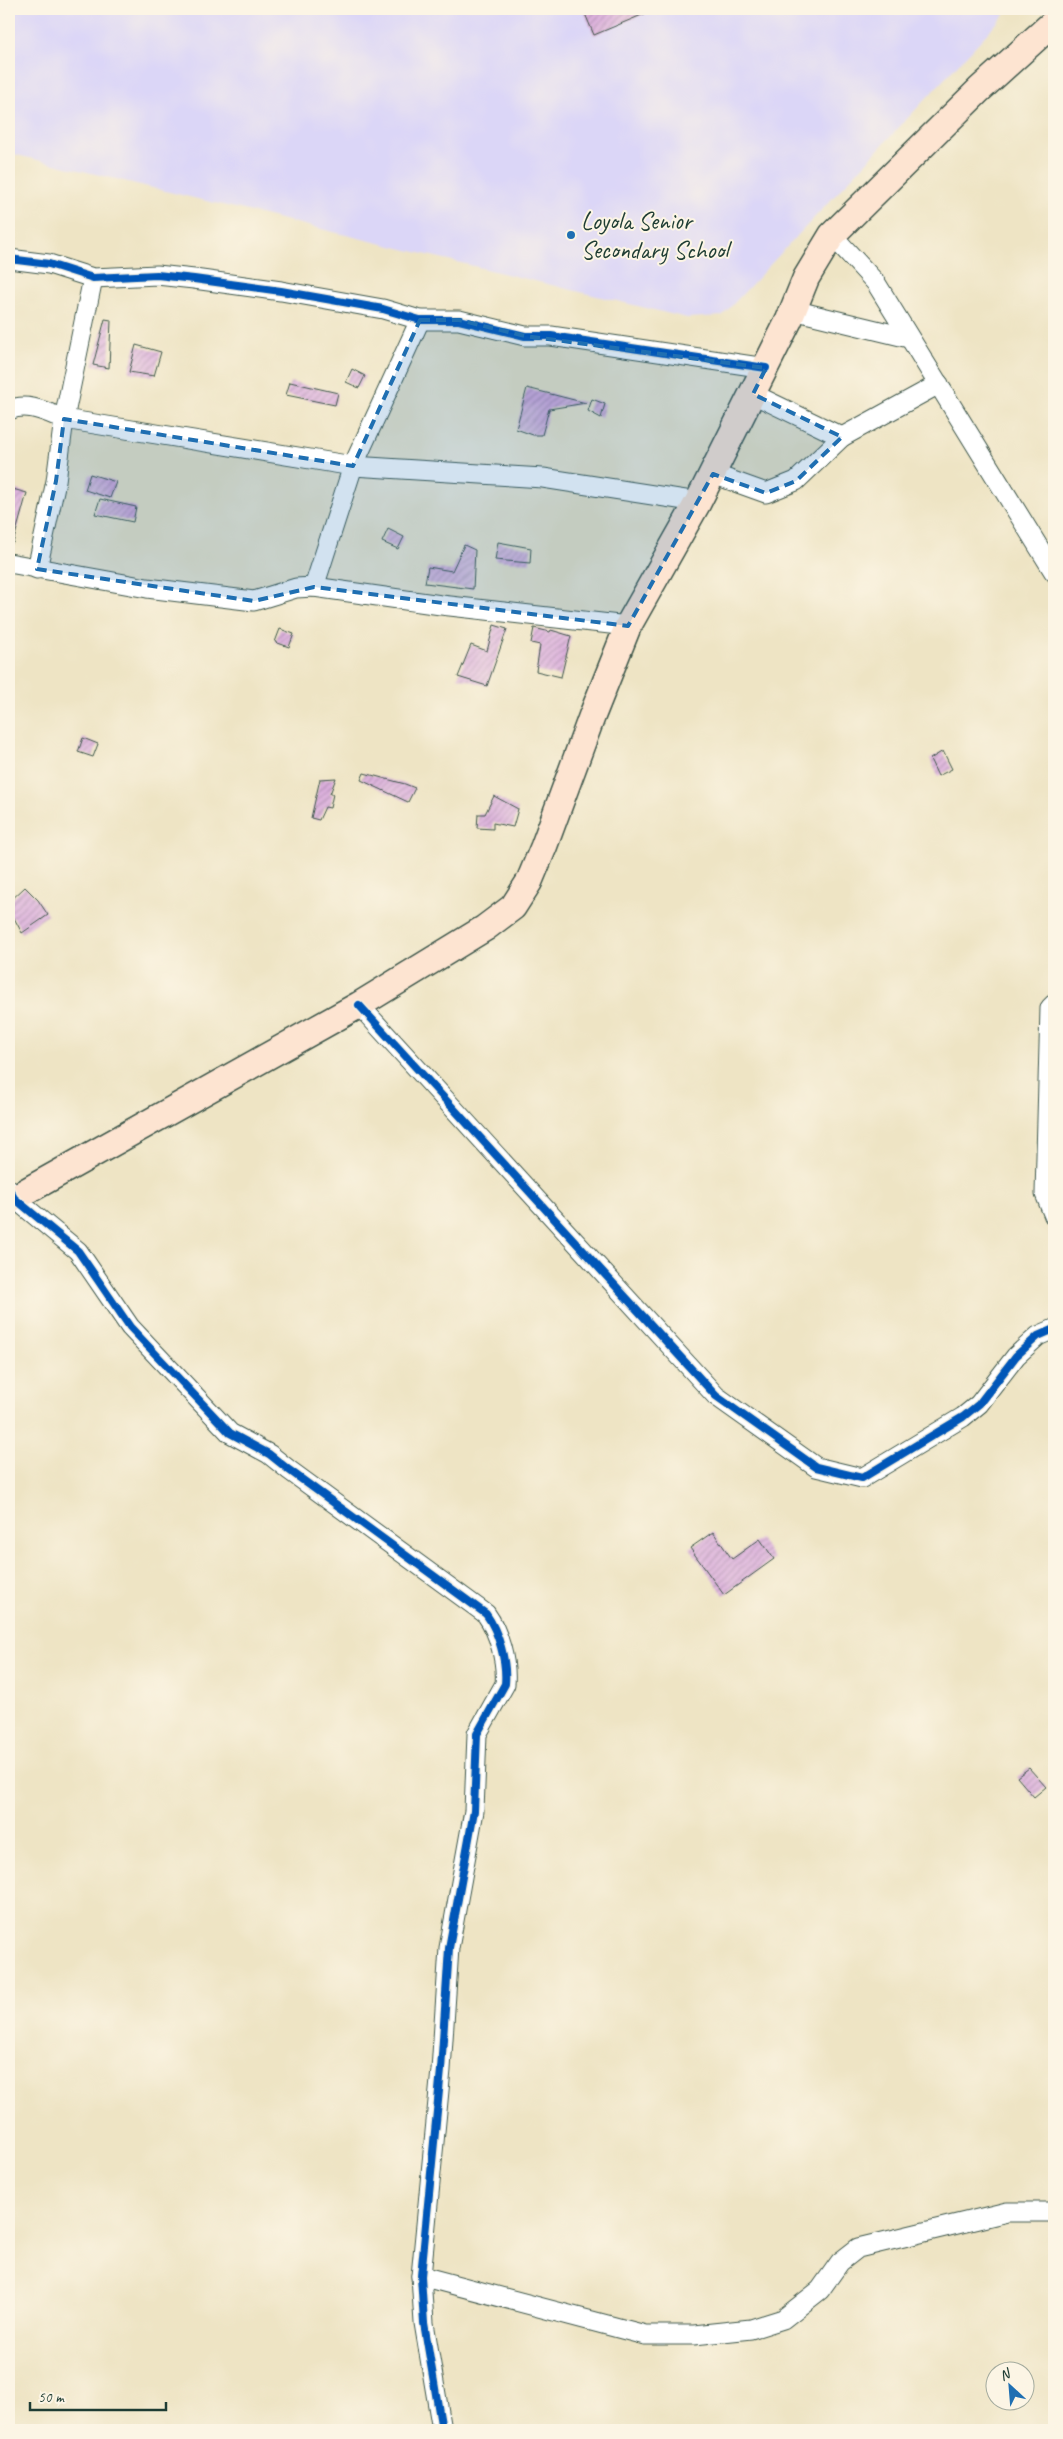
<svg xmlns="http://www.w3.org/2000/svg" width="1063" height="2439" font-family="Caveat,sans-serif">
<defs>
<pattern id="building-hatch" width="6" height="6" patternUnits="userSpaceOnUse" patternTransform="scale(1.25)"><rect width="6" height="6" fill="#daaddc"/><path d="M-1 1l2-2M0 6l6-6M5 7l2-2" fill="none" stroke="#b08eb3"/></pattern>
</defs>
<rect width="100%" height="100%" fill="#fcf5e5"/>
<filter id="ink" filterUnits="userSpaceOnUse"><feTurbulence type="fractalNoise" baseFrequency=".02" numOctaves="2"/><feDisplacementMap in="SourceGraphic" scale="10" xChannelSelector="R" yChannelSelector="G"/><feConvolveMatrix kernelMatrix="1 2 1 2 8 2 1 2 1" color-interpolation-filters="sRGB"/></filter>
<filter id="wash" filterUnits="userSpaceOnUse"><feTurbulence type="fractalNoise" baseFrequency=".0096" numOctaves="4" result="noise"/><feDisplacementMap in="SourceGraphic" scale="20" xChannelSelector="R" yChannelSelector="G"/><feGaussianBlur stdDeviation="1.12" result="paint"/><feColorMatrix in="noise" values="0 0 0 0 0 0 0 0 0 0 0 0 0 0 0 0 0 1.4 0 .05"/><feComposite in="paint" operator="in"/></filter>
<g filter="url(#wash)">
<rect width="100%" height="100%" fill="#eee4c4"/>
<!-- built -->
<path fill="#dbd6f7" d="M9,9H1010L722,316L687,318L9,153Z"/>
<g id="blocks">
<!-- building -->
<g fill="url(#building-hatch)">
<path d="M583,9H656L594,35Z"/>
<path d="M105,319L111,320L109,368L93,365Z"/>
<path d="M136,345L161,352L154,376L129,372Z"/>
<path d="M352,369L365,376L359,388L346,382Z"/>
<path d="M290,382L338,393L335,405L286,395Z"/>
<path d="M527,388L586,403L549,409L542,435H533L516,429Z"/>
<path d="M592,399L605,404L601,418L588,411Z"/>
<path d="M90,474L116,482L110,498L85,490Z"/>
<path d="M9,488L27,493L13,543L9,542Z"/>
<path d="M100,499L136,507L133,522L95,514Z"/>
<path d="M388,529L404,537L398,549L382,542Z"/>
<path d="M498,542L531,548L530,563L495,560Z"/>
<path d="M464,545L475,550L473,589L425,583L428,567L452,571Z"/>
<path d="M494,625L507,629L487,686L458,677L471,645L487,651Z"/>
<path d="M534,628L550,632L551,630L571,636L561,677L536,671L540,645L531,643Z"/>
<path d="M280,629L294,634L289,647L275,642Z"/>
<path d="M83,738L98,744L93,757L78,752Z"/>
<path d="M943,751L952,769L938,776L930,759Z"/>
<path d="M364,773L405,784L415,788L408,802L361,780Z"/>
<path d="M336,778L330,794H333L330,808L325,807L319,820L311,818L320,779Z"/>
<path d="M494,796L518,809L513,827L493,823V829L477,828L478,814H485Z"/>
<path d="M25,887L38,900L48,915L22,933L14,918H9V902Z"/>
<path d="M713,1532L732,1559L760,1539L774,1559L724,1595L690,1548Z"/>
<path d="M1029,1768L1046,1787L1034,1797L1017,1777Z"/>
</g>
</g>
</g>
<g filter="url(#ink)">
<use href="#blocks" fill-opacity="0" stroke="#3e564a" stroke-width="1"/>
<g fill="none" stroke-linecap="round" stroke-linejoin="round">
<defs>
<g id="street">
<path d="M832,235L876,283L1054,572"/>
<path d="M9,259L49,264L93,278L157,275L194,279L281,291L383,309L420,320H459L525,336H551L766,368"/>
<path d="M793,310L909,338"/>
<path d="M753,394L842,437"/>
<path d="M9,410C28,402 46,412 64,419L353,466L543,478L698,502"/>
<path d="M713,474L766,493L796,481L842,437L939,384"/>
<path d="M9,563L147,588L254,601L296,588L314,587L441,605L628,626"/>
<path d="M37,569L56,481L64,419L93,278"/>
<path d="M314,587L353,466L420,320"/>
<path d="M1054,1004L1050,1008L1045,1194L1054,1216"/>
<path d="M359,1005L716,1396L816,1467L862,1478L963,1417L979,1404L1016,1356L1038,1336L1054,1329"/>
<path d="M9,1189L14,1198L78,1251L130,1327L230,1433L269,1454L289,1470L486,1614C499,1632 507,1662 505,1684L477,1734L474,1811L449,1948L441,2070L421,2276L424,2323L442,2430"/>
<path d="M421,2276L645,2335H694L751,2329L783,2319L820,2290L840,2262L858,2248L1007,2212H1054"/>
</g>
<path id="secondary" d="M9,1201L359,1005L485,928L513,907L529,882L544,846L592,716L628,626L698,502L789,320L806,278L832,235L979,90L1054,22"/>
</defs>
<!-- street casing -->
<use href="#street" stroke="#3e564a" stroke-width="21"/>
<!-- secondary casing -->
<use href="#secondary" stroke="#3e564a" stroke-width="29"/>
<!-- street -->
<use href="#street" stroke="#fff" stroke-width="19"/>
<!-- secondary -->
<use href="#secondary" stroke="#fde4d1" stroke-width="26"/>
<defs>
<g id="cycleway">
<path d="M9,259L49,264L93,278L157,275L194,279L281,291L383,309L420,320H459L525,336H551L766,368"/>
<path d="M359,1005L716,1396L816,1467L862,1478L963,1417L979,1404L1016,1356L1038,1336L1054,1329"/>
<path d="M9,1189L14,1198L78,1251L130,1327L230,1433L269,1454L289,1470L486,1614C499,1632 507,1662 505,1684L477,1734L474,1811L449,1948L441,2070L421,2276L424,2323L442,2430"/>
</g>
</defs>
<!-- cycleway casing -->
<use href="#cycleway" stroke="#fcf5e5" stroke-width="11"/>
<!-- cycleway -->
<use href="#cycleway" stroke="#0057b8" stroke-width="8"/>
</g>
</g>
<!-- marked area -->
<path fill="#1f6fb2" fill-opacity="0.2" stroke="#1f6fb2" stroke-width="4" stroke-dasharray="10 6" stroke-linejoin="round" d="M420,320H459L525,336L766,368L753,394L842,437L796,481L766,493L713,474L628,626L314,587L254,601L37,569L56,481L64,419L353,466Z"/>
<!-- markers -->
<circle fill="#1f6fb2" stroke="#fcf5e5" stroke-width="2" cx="571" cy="235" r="5"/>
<g text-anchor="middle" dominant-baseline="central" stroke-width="4" stroke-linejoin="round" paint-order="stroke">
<!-- poi labels -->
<g font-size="25" fill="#1f3d34" stroke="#fcf5e5" text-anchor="start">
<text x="581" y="221">Loyola Senior<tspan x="581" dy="29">Secondary School</tspan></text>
</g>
</g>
<!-- margin -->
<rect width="1063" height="2439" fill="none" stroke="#fcf5e5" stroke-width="30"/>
<!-- north arrow -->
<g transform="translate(1010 2386) rotate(334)"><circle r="24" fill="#fcf5e5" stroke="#a4ab9e"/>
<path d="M0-4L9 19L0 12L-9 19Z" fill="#1f6fb2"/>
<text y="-8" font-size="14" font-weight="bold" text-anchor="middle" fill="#1f3d34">N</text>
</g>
<!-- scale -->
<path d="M30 2402v8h136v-8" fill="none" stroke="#1f3d34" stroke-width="2.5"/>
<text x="38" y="2402" font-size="15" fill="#1f3d34" stroke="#fcf5e5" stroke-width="4" paint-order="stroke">50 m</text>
</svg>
